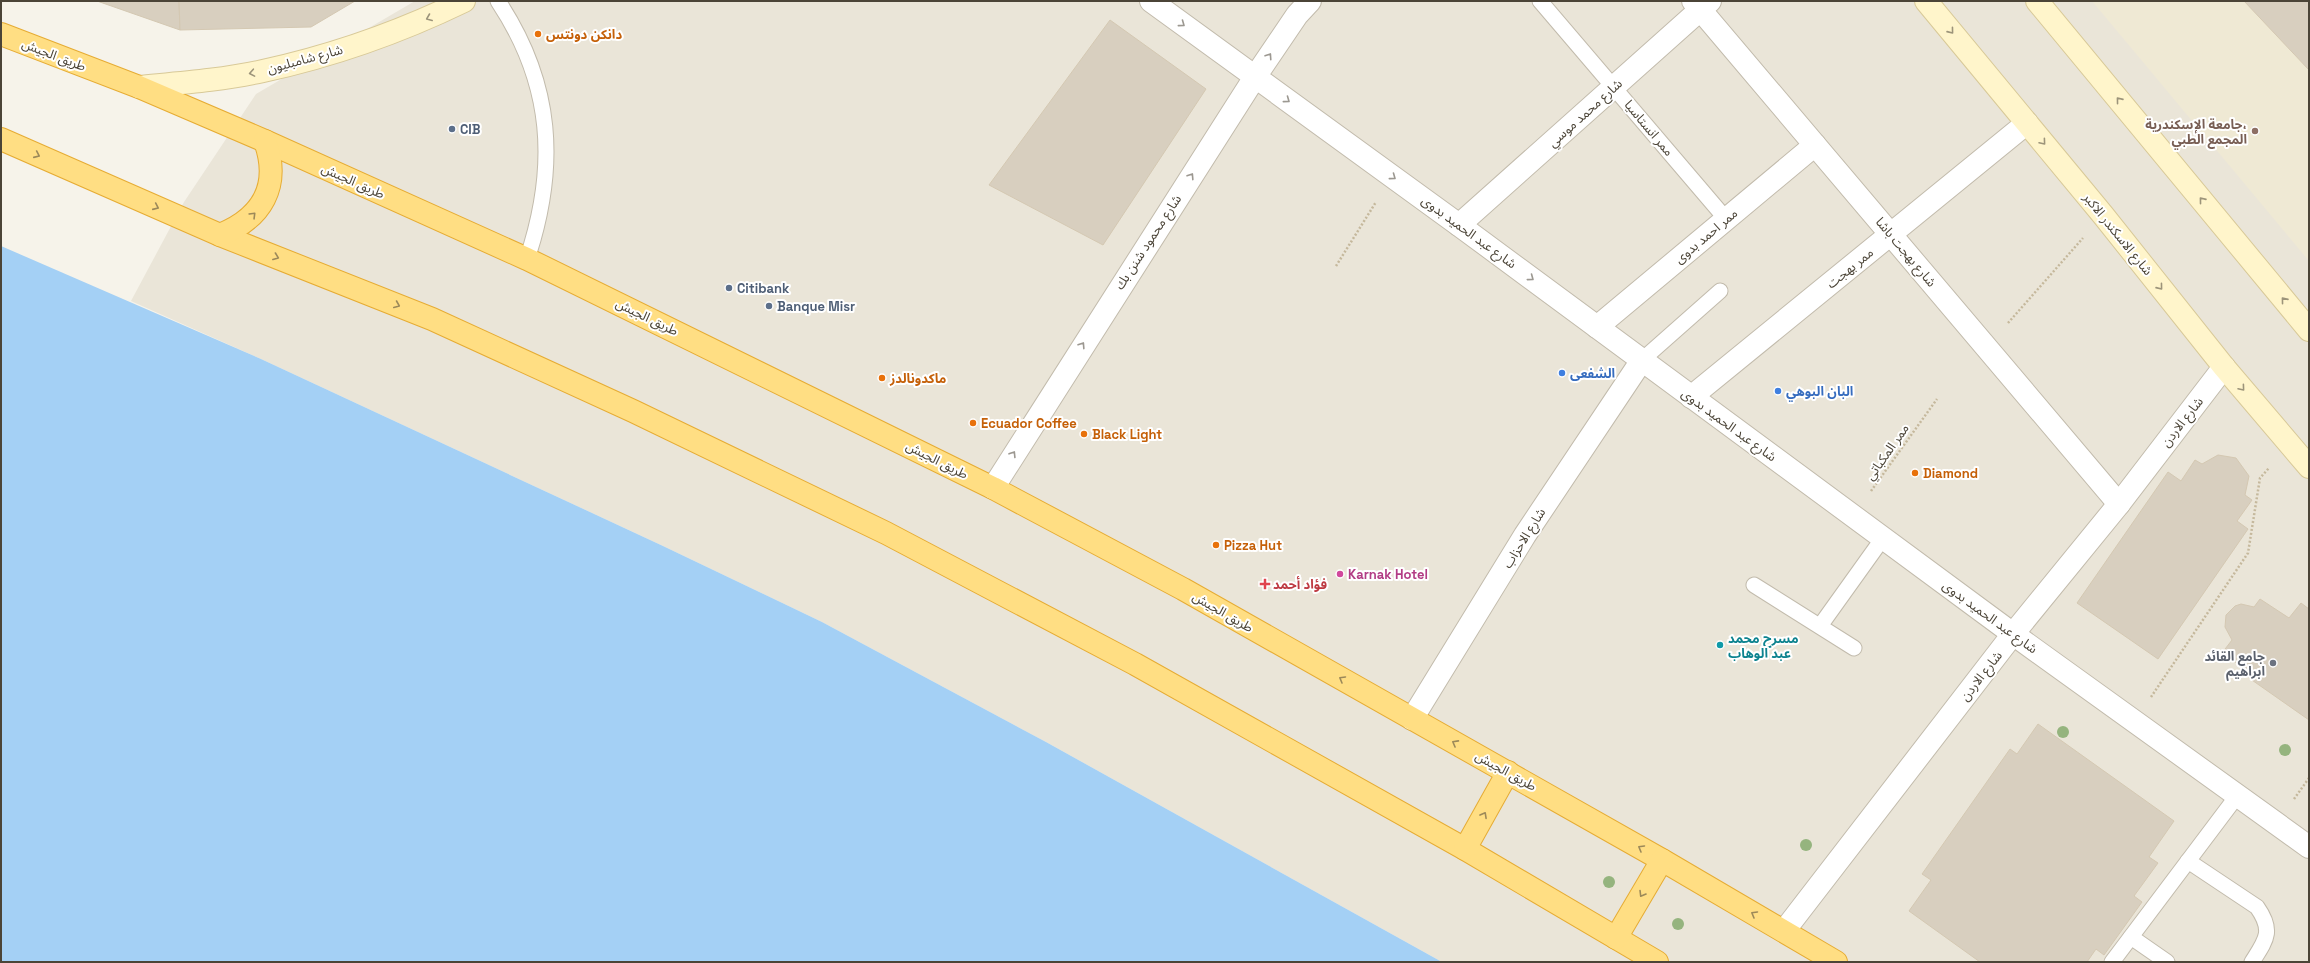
<svg xmlns="http://www.w3.org/2000/svg" width="2310" height="963" font-family="'Space Grotesk','Noto Sans Arabic',sans-serif">
<rect width="100%" height="100%" fill="#f6f3ea"/>
<!-- residential -->
<path fill="#eae5d8" d="M415,1H2309V962H1442L1046,742L822,622L663,546L261,359L131,301L184,202L256,94Z"/>
<!-- education -->
<path fill="#efe9d4" d="M2092,1H2309V261Z"/>
<!-- water -->
<path fill="#a4d0f5" d="M1,246L261,359L663,546L822,622L1046,742L1442,962H1Z"/>
<!-- building -->
<g fill="#d8cfbf" stroke="#d4c8b2">
<path d="M97,1H179L180,30Z"/>
<path d="M179,1H355L311,27L180,30Z"/>
<path d="M2244,1H2309V70Z"/>
<path d="M1110,20L1206,89L1103,245L989,185Z"/>
<path d="M2218,455L2236,458L2249,476L2245,495L2252,500L2237,521L2248,529L2158,659L2077,603L2168,472L2181,481L2195,460L2202,464Z"/>
<path d="M2260,599L2289,618L2301,603L2309,609V720L2249,678L2251,673L2222,653L2232,640L2225,627L2226,615L2235,606L2241,604L2254,607Z"/>
<path d="M2038,724L2174,821L2149,857L2158,863L2134,896L2142,902L2104,955L2096,949L2087,962H1980L1909,911L1931,880L1922,874L2010,749L2017,754Z"/>
</g>
<g fill="none" stroke-linecap="round" stroke-linejoin="round">
<defs>
<g id="service">
<path d="M498,1C553,84 558,166 527,259"/>
<path d="M1540,1L1726,219"/>
<path d="M1642,360L1720,291"/>
<path d="M1754,585L1854,648"/>
<path d="M1820,626L1883,538"/>
<path d="M2188,861L2257,907C2274,931 2266,940 2252,962"/>
<path d="M2131,937L2167,962"/>
<path d="M2112,962L2237,796"/>
</g>
<g id="minor">
<path d="M1693,1L2119,504"/>
<path d="M1459,225L1710,1"/>
<path d="M1597,327L1815,145"/>
<path d="M1691,397L2027,123"/>
<path d="M993,488L1255,77L1297,15L1310,1"/>
<path d="M1412,719L1525,535L1642,360"/>
<path d="M1784,931L2013,634L2119,504L2224,367"/>
</g>
<path id="tertiary" d="M1151,1L1459,225L2013,634L2309,847"/>
<g id="secondary">
<path d="M1926,1L2103,215L2224,367L2309,467"/>
<path d="M2037,1L2309,330"/>
<path d="M139,87C180,83 222,80 263,71C332,56 400,32 464,1"/>
</g>
<g id="trunk">
<path d="M1,34L139,87L265,141L527,259L993,488L1183,589L1662,860L1836,962"/>
<path d="M1,139L220,235L432,319L633,411L886,533L1135,664L1465,849L1657,962"/>
<path d="M220,235C262,218 281,186 265,141"/>
<path d="M1465,849L1508,772"/>
<path d="M1616,938L1662,860"/>
</g>
</defs>
<!-- service casing -->
<use href="#service" stroke="#c2bbac" stroke-width="17"/>
<!-- minor casing -->
<use href="#minor" stroke="#c2bbac" stroke-width="24"/>
<!-- tertiary casing -->
<use href="#tertiary" stroke="#c2bbac" stroke-width="24"/>
<!-- secondary casing -->
<use href="#secondary" stroke="#d8c998" stroke-width="24"/>
<!-- trunk casing -->
<use href="#trunk" stroke="#e6ac34" stroke-width="24"/>
<!-- path -->
<g stroke="#c5b89c" stroke-width="2.5" stroke-dasharray="2 2" stroke-linecap="butt">
<path d="M1336,266L1376,202"/>
<path d="M2008,323L2083,238"/>
<path d="M1871,491L1937,399"/>
<path d="M2151,697L2248,553L2260,478L2269,468"/>
<path d="M2294,799L2309,778"/>
</g>
<!-- service -->
<use href="#service" stroke="#fff" stroke-width="15"/>
<!-- minor -->
<use href="#minor" stroke="#fff" stroke-width="22"/>
<!-- tertiary -->
<use href="#tertiary" stroke="#fff" stroke-width="22"/>
<!-- secondary -->
<use href="#secondary" stroke="#fff5cb" stroke-width="22"/>
<!-- trunk -->
<use href="#trunk" stroke="#ffde83" stroke-width="22"/>
</g>
<!-- trees -->
<g fill="#95b47e">
<circle cx="2063" cy="732" r="6"/>
<circle cx="2285" cy="750" r="6"/>
<circle cx="1806" cy="845" r="6"/>
<circle cx="1609" cy="882" r="6"/>
<circle cx="1678" cy="924" r="6"/>
</g>
<!-- one-way arrows -->
<defs><path id="oneway-chevron" d="M-2-3.5L2.5 0L-2 3.5" fill="none" stroke-width="1.6" stroke-linecap="round" stroke-linejoin="round"/></defs>
<g stroke="#9c947a">
<use href="#oneway-chevron" transform="translate(429 18) rotate(158)"/>
<use href="#oneway-chevron" transform="translate(1951 31) rotate(51)"/>
<use href="#oneway-chevron" transform="translate(252 73) rotate(170)"/>
<use href="#oneway-chevron" transform="translate(2119 100) rotate(-129)"/>
<use href="#oneway-chevron" transform="translate(2043 142) rotate(50)"/>
<use href="#oneway-chevron" transform="translate(2202 200) rotate(-129)"/>
<use href="#oneway-chevron" transform="translate(2160 287) rotate(51)"/>
<use href="#oneway-chevron" transform="translate(2284 300) rotate(-129)"/>
<use href="#oneway-chevron" transform="translate(2242 388) rotate(50)"/>
</g>
<g stroke="#9c9891">
<use href="#oneway-chevron" transform="translate(1182 24) rotate(36)"/>
<use href="#oneway-chevron" transform="translate(1269 56) rotate(-56)"/>
<use href="#oneway-chevron" transform="translate(1287 100) rotate(36)"/>
<use href="#oneway-chevron" transform="translate(1191 176) rotate(-57)"/>
<use href="#oneway-chevron" transform="translate(1393 177) rotate(36)"/>
<use href="#oneway-chevron" transform="translate(1531 278) rotate(37)"/>
<use href="#oneway-chevron" transform="translate(1082 345) rotate(-57)"/>
<use href="#oneway-chevron" transform="translate(1013 454) rotate(-58)"/>
</g>
<g stroke="#9c8959">
<use href="#oneway-chevron" transform="translate(37 155) rotate(24)"/>
<use href="#oneway-chevron" transform="translate(156 207) rotate(24)"/>
<use href="#oneway-chevron" transform="translate(253 215) rotate(-45)"/>
<use href="#oneway-chevron" transform="translate(276 257) rotate(21)"/>
<use href="#oneway-chevron" transform="translate(397 305) rotate(23)"/>
<use href="#oneway-chevron" transform="translate(1342 679) rotate(-150)"/>
<use href="#oneway-chevron" transform="translate(1455 743) rotate(-151)"/>
<use href="#oneway-chevron" transform="translate(1484 815) rotate(-61)"/>
<use href="#oneway-chevron" transform="translate(1641 848) rotate(-150)"/>
<use href="#oneway-chevron" transform="translate(1642 894) rotate(121)"/>
<use href="#oneway-chevron" transform="translate(1754 914) rotate(-150)"/>
</g>
<!-- markers -->
<g fill="#e8710a" stroke="#fff" stroke-width="1.5">
<circle cx="538" cy="34" r="4"/>
<circle cx="882" cy="378" r="4"/>
<circle cx="973" cy="423" r="4"/>
<circle cx="1084" cy="434" r="4"/>
<circle cx="1915" cy="473" r="4"/>
<circle cx="1216" cy="545" r="4"/>
</g>
<g fill="#5c6f8a" stroke="#fff" stroke-width="1.5">
<circle cx="452" cy="129" r="4"/>
<circle cx="729" cy="288" r="4"/>
<circle cx="769" cy="306" r="4"/>
</g>
<circle fill="#8d6e63" stroke="#fff" stroke-width="1.5" cx="2255" cy="131" r="4"/>
<g fill="#3f7fe0" stroke="#fff" stroke-width="1.5">
<circle cx="1562" cy="373" r="4"/>
<circle cx="1778" cy="391" r="4"/>
</g>
<circle fill="#d1479c" stroke="#fff" stroke-width="1.5" cx="1340" cy="574" r="4"/>
<path fill="#e0444e" stroke="#fff" stroke-width="1.5" d="M1263 578h4v4h4v4h-4v4h-4v-4h-4v-4h4z"/>
<circle fill="#0f9aa8" stroke="#fff" stroke-width="1.5" cx="1720" cy="645" r="4"/>
<circle fill="#6b7280" stroke="#fff" stroke-width="1.5" cx="2273" cy="663" r="4"/>
<g text-anchor="middle" dominant-baseline="central" stroke-width="4" stroke-linejoin="round" paint-order="stroke">
<!-- food labels -->
<g font-size="13" font-weight="bold" fill="#c56008" stroke="#fff" text-anchor="start">
<text x="546" y="34">دانكن دونتس</text>
<text x="890" y="378">ماكدونالدز</text>
<text x="981" y="423">Ecuador Coffee</text>
<text x="1092" y="434">Black Light</text>
<text x="1923" y="473">Diamond</text>
<text x="1224" y="545">Pizza Hut</text>
</g>
<!-- street labels -->
<g font-size="13" fill="#4b4437" stroke="#fff">
<text transform="translate(54 55) rotate(21)">طريق الجيش</text>
<text transform="translate(305 59) rotate(-15)">شارع شامبليون</text>
<text transform="translate(1585 113) rotate(-42)">شارع محمد موسي</text>
<text transform="translate(1649 128) rotate(50)">ممر انستاسيا</text>
<text transform="translate(353 181) rotate(24)">طريق الجيش</text>
<text transform="translate(1469 232) rotate(36)">شارع عبد الحميد بدوى</text>
<text transform="translate(2118 234) rotate(51)">شارع الاسكندر الاكبر</text>
<text transform="translate(1706 236) rotate(-40)">ممر احمد بدوى</text>
<text transform="translate(1148 242) rotate(-57)">شارع محمود شنن بك</text>
<text transform="translate(1906 252) rotate(50)">شارع بهجت باشا</text>
<text transform="translate(1850 268) rotate(-39)">ممر بهجت</text>
<text transform="translate(647 317) rotate(26)">طريق الجيش</text>
<text transform="translate(2182 422) rotate(-52)">شارع الاردن</text>
<text transform="translate(1729 425) rotate(36)">شارع عبد الحميد بدوى</text>
<text transform="translate(1887 452) rotate(-55)">ممر المكباتي</text>
<text transform="translate(937 460) rotate(27)">طريق الجيش</text>
<text transform="translate(1524 538) rotate(-58)">شارع الاحزاب</text>
<text transform="translate(1223 612) rotate(30)">طريق الجيش</text>
<text transform="translate(1990 617) rotate(36)">شارع عبد الحميد بدوى</text>
<text transform="translate(1981 676) rotate(-52)">شارع الاردن</text>
<text transform="translate(1506 771) rotate(29)">طريق الجيش</text>
</g>
<!-- education labels -->
<g font-size="13" font-weight="bold" fill="#785e54" stroke="#fff" text-anchor="end">
<text x="2247" y="124">جامعة الإسكندرية،<tspan x="2247" dy="15">المجمع الطبي</tspan></text>
</g>
<!-- service labels -->
<g font-size="13" font-weight="bold" fill="#4e5e75" stroke="#fff" text-anchor="start">
<text x="460" y="129">CIB</text>
<text x="737" y="288">Citibank</text>
<text x="777" y="306">Banque Misr</text>
</g>
<!-- shop labels -->
<g font-size="13" font-weight="bold" fill="#366cbe" stroke="#fff" text-anchor="start">
<text x="1570" y="373">الشفعى</text>
<text x="1786" y="391">البان البوهي</text>
</g>
<!-- hotel labels -->
<g font-size="13" font-weight="bold" fill="#b23c85" stroke="#fff" text-anchor="start">
<text x="1348" y="574">Karnak Hotel</text>
</g>
<!-- health labels -->
<g font-size="13" font-weight="bold" fill="#be3a42" stroke="#fff" text-anchor="start">
<text x="1273" y="584">فؤاد أحمد</text>
</g>
<!-- culture labels -->
<g font-size="13" font-weight="bold" fill="#0d838f" stroke="#fff" text-anchor="start">
<text x="1728" y="638">مسرح محمد<tspan x="1728" dy="15">عبد الوهاب</tspan></text>
</g>
<!-- worship labels -->
<g font-size="13" font-weight="bold" fill="#5b616d" stroke="#fff" text-anchor="end">
<text x="2265" y="656">جامع القائد<tspan x="2265" dy="15">ابراهيم</tspan></text>
</g>
</g>
<!-- border -->
<rect width="2310" height="963" fill="none" stroke="#4b4437" stroke-width="4"/>
</svg>
